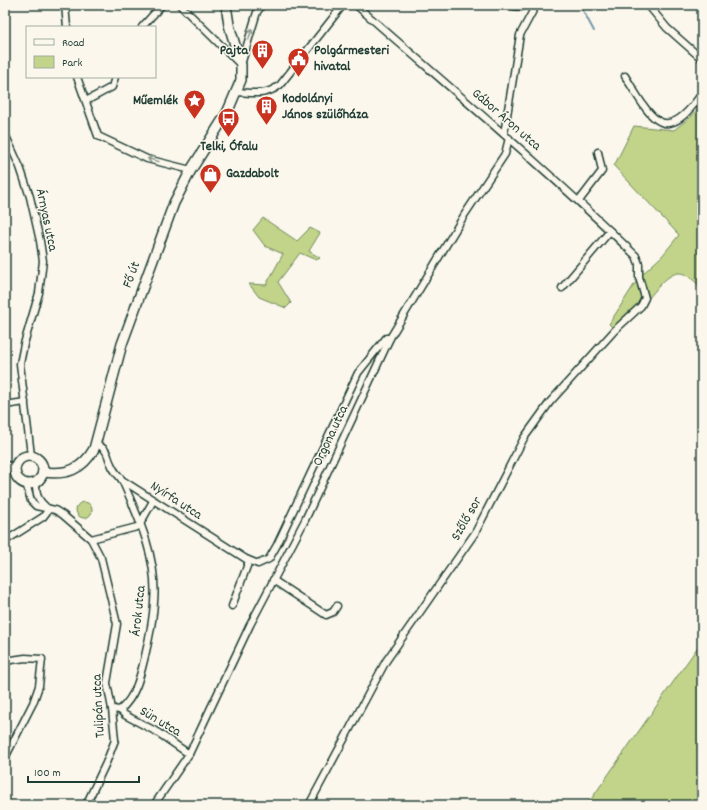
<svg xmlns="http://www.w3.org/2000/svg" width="707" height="810" font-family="Dekko,sans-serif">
<rect width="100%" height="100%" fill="#fbf7ec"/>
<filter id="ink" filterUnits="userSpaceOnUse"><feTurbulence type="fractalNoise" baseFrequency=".025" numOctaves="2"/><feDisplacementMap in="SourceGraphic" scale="8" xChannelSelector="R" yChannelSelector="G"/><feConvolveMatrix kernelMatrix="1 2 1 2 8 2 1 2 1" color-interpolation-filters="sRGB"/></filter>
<g filter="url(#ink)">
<!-- green -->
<g fill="#c1d489" stroke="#70885e">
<path d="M702,103V288C697,284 690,276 684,274C671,268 656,290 649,298H645L615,330L609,324L639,277L662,256L679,235L614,166L634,126L674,130L692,116Z"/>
<path d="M263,218L297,241L310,228L320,233L309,251L320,258L316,260L300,253L278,282L291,303L286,308L259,297L249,284L266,285L283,254L265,246L253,230Z"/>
<circle cx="84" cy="510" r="8"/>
<path d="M702,641V805H587Z"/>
</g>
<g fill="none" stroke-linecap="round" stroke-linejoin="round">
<!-- stream -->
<g stroke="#7798aa" stroke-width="2">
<path d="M580,5L594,31"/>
<path d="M5,8L6,5"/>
</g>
<defs>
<g id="street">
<path d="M65,5L67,27"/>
<path d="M180,5L241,65L257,12L262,5"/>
<path d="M508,5L520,7L529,5"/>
<path d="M648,5L667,28L702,59"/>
<path d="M142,27L162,5"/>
<path d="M625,76C650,116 664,150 702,93"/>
<path d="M77,77L98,136L147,159L191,170"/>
<path d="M237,92C254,93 266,96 280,85L343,5"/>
<path d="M86,101L112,87L115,77"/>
<path d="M5,134L20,167L30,197L40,241L43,261L39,293L24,344L20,364L31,455"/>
<path d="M504,134L520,35L536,5"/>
<path d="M579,201L602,171L598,152"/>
<path d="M562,288L610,231"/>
<path d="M5,405L25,402"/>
<path d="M95,443C111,452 105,453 112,466C114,471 119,476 122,480L246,559L258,564L269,559L277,545L358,373L386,338H390"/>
<path d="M36,482C36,494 37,499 46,507"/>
<path d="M26,483L31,501L36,506L55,510L63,515L91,539L101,558L117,624L107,683L112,709L115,740L106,763L86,805"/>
<path d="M91,539L137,527L140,524L153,501"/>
<path d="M5,541L43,517L49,509"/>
<path d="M273,580L326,615L333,612L337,606"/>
<path d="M232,606L249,561"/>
<path d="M5,661L25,658L42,659L39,686L33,703L5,758"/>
<path d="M112,709L120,710C136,696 140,677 145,656C149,639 153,621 154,602C158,560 139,518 122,480"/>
<path d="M120,710L125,715L157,732L189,754"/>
<path d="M154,805L189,754L250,625L305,520L390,338L465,214L505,154L509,138"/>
<path d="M309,805L386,661L475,533L524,438L550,402L615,330L641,306L645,298L639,277V264L636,256C546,168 450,88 356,5"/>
</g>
<g id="secondary">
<circle cx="29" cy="470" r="14"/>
<path d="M5,466L15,469"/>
<path d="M43,472C67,475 82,470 94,449L122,344L174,203L191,170L227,113L241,80V65L229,25L226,5"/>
</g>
</defs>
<!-- street casing -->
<use href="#street" stroke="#1f3d34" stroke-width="9"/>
<!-- secondary casing -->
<use href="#secondary" stroke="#1f3d34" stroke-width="12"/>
<!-- street -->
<use href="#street" stroke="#fbf7ec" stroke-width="6"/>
<!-- secondary -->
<use href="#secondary" stroke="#fbf7ec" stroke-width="9"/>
</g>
<!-- one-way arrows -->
<defs><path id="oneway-shaft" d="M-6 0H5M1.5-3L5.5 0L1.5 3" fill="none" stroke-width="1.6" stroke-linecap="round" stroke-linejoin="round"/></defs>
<g stroke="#8d9a90">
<use href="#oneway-shaft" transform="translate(250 35) rotate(-73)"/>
<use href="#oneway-shaft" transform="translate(153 160) rotate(-165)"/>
</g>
</g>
<!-- icons -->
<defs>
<symbol id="building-pin" viewBox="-11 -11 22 30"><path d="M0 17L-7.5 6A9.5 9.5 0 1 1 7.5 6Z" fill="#c8321e" stroke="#fbf7ec"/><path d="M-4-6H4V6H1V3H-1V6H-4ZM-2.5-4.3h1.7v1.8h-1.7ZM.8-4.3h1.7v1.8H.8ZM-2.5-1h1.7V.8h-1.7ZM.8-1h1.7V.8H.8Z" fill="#fff"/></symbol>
<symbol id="civic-pin" viewBox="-11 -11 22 30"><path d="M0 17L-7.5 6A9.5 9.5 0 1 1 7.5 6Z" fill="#c8321e" stroke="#fbf7ec"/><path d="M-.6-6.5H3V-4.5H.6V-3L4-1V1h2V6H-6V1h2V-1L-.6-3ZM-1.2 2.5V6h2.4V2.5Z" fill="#fff"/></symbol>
<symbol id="sight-pin" viewBox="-11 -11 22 30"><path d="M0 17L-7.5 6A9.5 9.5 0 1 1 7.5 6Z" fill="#c8321e" stroke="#fbf7ec"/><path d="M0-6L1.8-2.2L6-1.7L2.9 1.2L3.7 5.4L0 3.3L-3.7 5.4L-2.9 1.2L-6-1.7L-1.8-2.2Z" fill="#fff"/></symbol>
<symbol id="bus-pin" viewBox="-11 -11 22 30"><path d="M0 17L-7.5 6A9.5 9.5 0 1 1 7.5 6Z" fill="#c8321e" stroke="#fbf7ec"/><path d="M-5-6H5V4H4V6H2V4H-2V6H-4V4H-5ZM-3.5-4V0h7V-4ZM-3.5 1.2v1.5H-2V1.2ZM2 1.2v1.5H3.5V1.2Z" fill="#fff"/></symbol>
<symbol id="shop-pin" viewBox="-11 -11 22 30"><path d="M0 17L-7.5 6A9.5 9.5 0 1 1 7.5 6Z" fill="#c8321e" stroke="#fbf7ec"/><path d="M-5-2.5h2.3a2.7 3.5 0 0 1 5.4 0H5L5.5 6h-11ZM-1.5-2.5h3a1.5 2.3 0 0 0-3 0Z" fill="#fff"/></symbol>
</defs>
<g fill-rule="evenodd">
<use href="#building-pin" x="250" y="38" width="25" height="34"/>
<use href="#civic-pin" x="286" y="46" width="25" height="34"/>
<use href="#sight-pin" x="182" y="88" width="25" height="34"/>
<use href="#building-pin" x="254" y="94" width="25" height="34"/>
<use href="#bus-pin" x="216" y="106" width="25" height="34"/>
<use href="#shop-pin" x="198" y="162" width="25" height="34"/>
</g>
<g text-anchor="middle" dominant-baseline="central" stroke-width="3" stroke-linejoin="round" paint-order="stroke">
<!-- poi labels -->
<g font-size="14" font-weight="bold" fill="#1f3d34" stroke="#fbf7ec" text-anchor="start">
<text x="248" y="51" text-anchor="end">Pajta</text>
<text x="314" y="51">Polgármesteri<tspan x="314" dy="16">hivatal</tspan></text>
<text x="282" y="99">Kodolányi<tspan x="282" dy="16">János szülőháza</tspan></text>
<text x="178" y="101" text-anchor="end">Műemlék</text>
<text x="229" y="147" text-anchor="middle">Telki, Ófalu</text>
<text x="226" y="174">Gazdabolt</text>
</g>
<!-- street labels -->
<g font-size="14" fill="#1f3d34" stroke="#fbf7ec">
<text transform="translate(506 120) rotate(41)">Gábor Áron utca</text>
<text transform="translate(46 220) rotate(78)">Árnyas utca</text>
<text transform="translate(132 275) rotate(-69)">Fő út</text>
<text transform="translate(331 436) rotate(-65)">Orgona utca</text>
<text transform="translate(176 501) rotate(33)">Nyírfa utca</text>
<text transform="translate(467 519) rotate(-60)">Szőlő sor</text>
<text transform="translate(139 611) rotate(-84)">Árok utca</text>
<text transform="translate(99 706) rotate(-93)">Tulipán utca</text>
<text transform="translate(160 722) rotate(31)">Sün utca</text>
</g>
</g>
<!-- margin -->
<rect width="707" height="810" fill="none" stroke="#fbf7ec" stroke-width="20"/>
<rect x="10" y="10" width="687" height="790" fill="none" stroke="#1f3d34" stroke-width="1.5" filter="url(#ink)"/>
<!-- legend -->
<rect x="26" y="26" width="130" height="52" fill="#fbf7ec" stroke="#a3ada2"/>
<rect x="34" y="39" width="20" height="6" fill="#fbf7ec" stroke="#a3ada2"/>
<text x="62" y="46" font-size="12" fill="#1f3d34">Road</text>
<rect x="34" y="56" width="20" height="12" fill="#c1d489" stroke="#a3ada2"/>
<text x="62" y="66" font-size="12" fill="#1f3d34">Park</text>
<!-- scale -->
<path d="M28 776v6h111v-6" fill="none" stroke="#1f3d34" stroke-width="2"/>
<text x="34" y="776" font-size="12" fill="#1f3d34" stroke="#fbf7ec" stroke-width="3" paint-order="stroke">100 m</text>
</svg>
